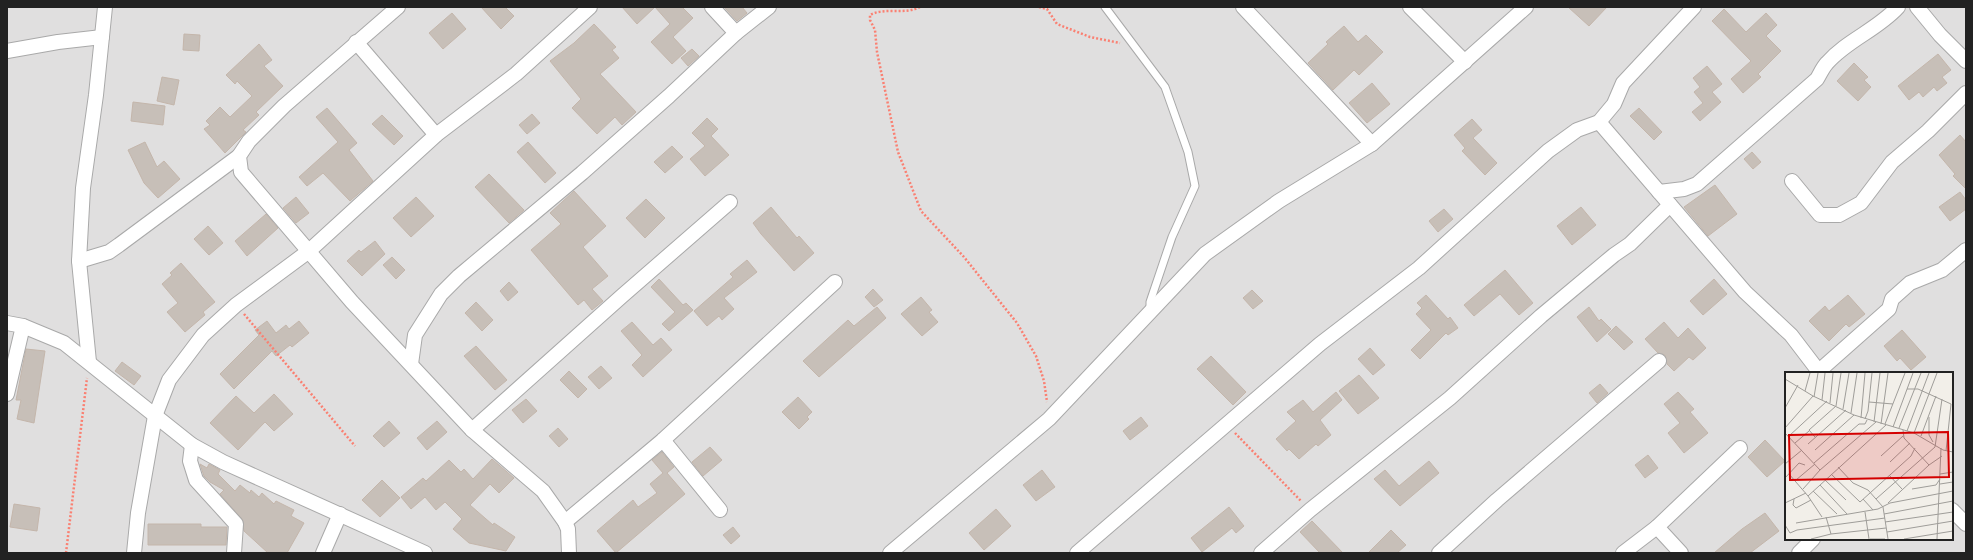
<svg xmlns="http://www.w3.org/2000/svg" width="1973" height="560" font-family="'DM Sans',sans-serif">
<rect width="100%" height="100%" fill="#f2efe9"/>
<!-- residential -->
<path fill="#e0dfdf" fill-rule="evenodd" d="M7,7H1966V553H7ZM1786,373H1952V539H1786Z"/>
<!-- building -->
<g fill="#c7bfb8" stroke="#c4b6ab">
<path d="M481,7H505L514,16L501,29Z"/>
<path d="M622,7H682L693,18L673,37L686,51L672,64L651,42L670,24L655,7L637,24Z"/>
<path d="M724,7H742L747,13L737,21Z"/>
<path d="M1568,7H1607L1589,26Z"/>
<path d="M1724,9L1746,32L1766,13L1777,25L1766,36L1781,51L1758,74L1761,77L1743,93L1731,79L1751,61L1712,21Z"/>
<path d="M452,13L466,29L443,49L429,33Z"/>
<path d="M594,24L616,47L612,50L619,58L600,74L636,112L622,125L615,117L597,134L572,108L581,99L550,61L574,43Z"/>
<path d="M1344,26L1358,42L1366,35L1383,52L1359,75L1354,70L1333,90L1308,63L1328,44L1326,42Z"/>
<path d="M184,34L200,35L199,51L183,50Z"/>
<path d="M259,44L272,60L264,66L283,86L256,112L259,115L243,130L246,132L225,153L204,129L210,125L206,121L220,107L230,117L252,96L237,81L235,84L226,75Z"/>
<path d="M692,49L699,56L688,66L681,58Z"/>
<path d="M1938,54L1951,70L1942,77L1947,83L1937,91L1934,87L1923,97L1919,92L1909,100L1898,86Z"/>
<path d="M1854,63L1868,77L1864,80L1871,87L1858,101L1837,81Z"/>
<path d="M1707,66L1722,84L1712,92L1721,102L1700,121L1692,112L1703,103L1694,92L1700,87L1693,78Z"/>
<path d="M162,77L179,80L174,105L157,101Z"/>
<path d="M1372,83L1390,104L1367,123L1349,103Z"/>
<path d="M133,102L165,106L163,125L131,121Z"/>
<path d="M327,108L357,143L349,150L373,181L350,201L323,173L307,186L299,177L338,142L316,117Z"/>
<path d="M1639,108L1662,132L1654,140L1630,116Z"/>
<path d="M532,114L540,123L527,134L519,125Z"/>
<path d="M382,115L403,136L394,145L372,124Z"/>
<path d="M707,118L718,129L711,136L729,155L705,176L690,159L705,146L692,133Z"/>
<path d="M1472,119L1482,130L1473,138L1497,163L1485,175L1462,151L1465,148L1454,135Z"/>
<path d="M1960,135L1966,142V189L1953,176L1955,174L1939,155Z"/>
<path d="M145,142L157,167L164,161L180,179L158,198L144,183L128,150Z"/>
<path d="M528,142L556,173L545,183L517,152Z"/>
<path d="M672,146L683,157L665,173L654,162Z"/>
<path d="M1752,152L1761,162L1753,169L1744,159Z"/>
<path d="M489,174L524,210L509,223L475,187Z"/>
<path d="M1715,185L1737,214L1708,236L1684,207Z"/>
<path d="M574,191L606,226L583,247L608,276L592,289L603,301L592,310L584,300L578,305L531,250L561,224L550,213Z"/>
<path d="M1960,192L1966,200V209L1950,221L1939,207Z"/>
<path d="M296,197L309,213L296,223L283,208Z"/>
<path d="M416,197L434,216L411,237L393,218Z"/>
<path d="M646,199L665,218L645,238L626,218Z"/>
<path d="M771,207L797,238L799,236L814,253L794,271L761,234L753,223Z"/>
<path d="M1581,207L1596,225L1572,245L1557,226Z"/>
<path d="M1444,209L1453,219L1438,232L1429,221Z"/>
<path d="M266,214L278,228L247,256L235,241Z"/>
<path d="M208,226L223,243L209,255L194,239Z"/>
<path d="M375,241L385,254L362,276L347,261L359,250L361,252Z"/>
<path d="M392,257L405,270L396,279L383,265Z"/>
<path d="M747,260L757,272L724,298L734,309L722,320L719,316L707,326L694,311L733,277L730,274Z"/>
<path d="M181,263L215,302L203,312L205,315L185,332L167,312L178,303L162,284L172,275L170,273Z"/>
<path d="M1505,270L1533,303L1519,315L1500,294L1474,316L1464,305Z"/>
<path d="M659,279L683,305L686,303L693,310L669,331L662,324L675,312L651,287Z"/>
<path d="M1714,279L1727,294L1703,315L1690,301Z"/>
<path d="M509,282L518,292L508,301L500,291Z"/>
<path d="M873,289L883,300L874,307L865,297Z"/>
<path d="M1252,290L1263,301L1253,309L1243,298Z"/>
<path d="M1426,295L1448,319L1450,317L1458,328L1448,335L1446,333L1420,359L1411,350L1431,330L1416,314L1422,308L1417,303Z"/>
<path d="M1848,295L1865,314L1849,327L1846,324L1829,341L1809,321L1825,306L1829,311Z"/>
<path d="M921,297L932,310L929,312L938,322L922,336L901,314Z"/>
<path d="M476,302L493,320L482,331L465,313Z"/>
<path d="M877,307L886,318L819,377L803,361L848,320L854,326Z"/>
<path d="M1589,307L1599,321L1601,319L1611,329L1597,342L1577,317Z"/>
<path d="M267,321L276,333L286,325L289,329L299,321L309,333L292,347L290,345L276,356L272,351L234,389L220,374L259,335L255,330Z"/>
<path d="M632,322L653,345L661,338L672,350L643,377L632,365L642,355L621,331Z"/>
<path d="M1664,322L1678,338L1688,328L1706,348L1693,360L1689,357L1674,371L1667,364L1665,355L1658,353L1645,339Z"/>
<path d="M1616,326L1633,342L1624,350L1608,334Z"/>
<path d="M1902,330L1926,357L1911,370L1900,358L1897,361L1884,346Z"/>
<path d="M476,346L507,380L495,390L464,356Z"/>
<path d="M1370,348L1385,365L1373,375L1358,359Z"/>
<path d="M26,349L45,351L34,423L17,419L21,400H16Z"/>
<path d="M1211,356L1246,392L1233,405L1197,369Z"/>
<path d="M122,362L141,376L134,385L115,371Z"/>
<path d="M601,366L612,378L599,389L588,377Z"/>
<path d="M569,371L587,389L578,398L560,380Z"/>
<path d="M1359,375L1379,398L1358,414L1339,391Z"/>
<path d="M1600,384L1608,393L1597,403L1589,393Z"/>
<path d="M1336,392L1342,400L1320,420L1331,435L1318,446L1316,444L1299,459L1289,449L1287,451L1276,439L1296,421L1287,412L1303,400L1313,412Z"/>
<path d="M1678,392L1694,409L1690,412L1708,433L1684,453L1668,433L1680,423L1664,404Z"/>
<path d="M274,394L293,414L274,431L265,422L238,450L210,423L236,396L254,413Z"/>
<path d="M798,397L812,412L807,417L809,419L799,429L782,412Z"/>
<path d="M526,399L537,411L523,423L512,410Z"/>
<path d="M1141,417L1148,426L1130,440L1123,431Z"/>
<path d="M389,421L400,433L384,447L373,436Z"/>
<path d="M437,421L447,432L427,450L417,438Z"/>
<path d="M558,428L568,439L559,447L549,436Z"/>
<path d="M1765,440L1785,461L1767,477L1748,457Z"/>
<path d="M710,447L722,460L703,476L692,462Z"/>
<path d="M662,452L674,467L667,473L685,494L616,553L597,531L633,500L638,507L657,493L650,484L663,473L652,460Z"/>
<path d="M1648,455L1658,468L1645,478L1635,465Z"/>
<path d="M492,459L514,478L499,493L490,484L470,505L493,525L494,523L515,537L506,551L469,543L453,529L462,519L445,502L436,510L425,497L411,509L401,497L423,478L426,481L449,460L461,472L464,469L473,479Z"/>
<path d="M1429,461L1439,473L1400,506L1374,479L1385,470L1399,486Z"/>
<path d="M200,464L207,468L209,464L220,470L218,474L235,491L240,485L250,493L251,490L259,497L262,493L274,504L276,501L294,510L291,516L304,523L287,553H268L244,531L242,519L220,494L224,490L210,482L204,476Z"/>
<path d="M1042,470L1055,487L1036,501L1023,485Z"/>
<path d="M382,480L400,498L380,517L362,500Z"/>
<path d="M14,504L40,508L37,531L10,527Z"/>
<path d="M1229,507L1244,526L1236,533L1232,528L1202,552L1191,538Z"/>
<path d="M996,509L1011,526L984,550L969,533Z"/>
<path d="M1765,513L1779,531L1750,553H1714L1742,529Z"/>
<path d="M1312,521L1343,553H1320L1300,532Z"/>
<path d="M148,524H201V527H227L226,545H148Z"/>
<path d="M733,527L740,536L731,544L723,535Z"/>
<path d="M1391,530L1406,545L1397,553H1368Z"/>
</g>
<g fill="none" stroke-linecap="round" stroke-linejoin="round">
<defs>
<path id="lane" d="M1105,7L1165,87L1188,152L1195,186L1172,237L1150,302V311"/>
<g id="street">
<path d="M398,7L284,106L249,141L239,156L241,172L352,302L472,430L543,491L565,522L568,529L569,553"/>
<path d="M712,7L736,33"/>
<path d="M1243,7L1372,144"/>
<path d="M1410,7L1465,62"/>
<path d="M1917,7L1940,35L1966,61"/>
<path d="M356,42L436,135"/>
<path d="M7,51L58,42L102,37"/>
<path d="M1599,122L1745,292L1791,335L1820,373"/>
<path d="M1792,181L1820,215H1839L1861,203L1892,162L1928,131L1966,93"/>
<path d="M1659,192L1684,189L1697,184L1817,79C1820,74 1823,67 1827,63C1847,40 1877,30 1898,7"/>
<path d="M79,261L109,252L119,245L239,156"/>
<path d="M7,323L23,326L64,343L192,445L223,462L425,553"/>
<path d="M89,362L79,261L83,188L96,95L105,7"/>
<path d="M411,364L415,335L441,294L459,276L582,173L669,96L736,33L769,7"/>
<path d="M1819,371L1889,309L1892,299L1910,283L1942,270L1966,250"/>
<path d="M7,394L23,326"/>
<path d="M472,430L622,296L730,202"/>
<path d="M663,440L720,510"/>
<path d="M192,445L190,461L196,480L236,524L234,553"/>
<path d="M1952,510L1966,524"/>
<path d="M565,522L663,440L835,282"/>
<path d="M1657,527L1681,553"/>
<path d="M134,553L138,513L155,416L169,380L203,335L236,305L309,251L436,135L516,74L590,7"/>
<path d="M323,553L340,514"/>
<path d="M890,553L1049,419L1205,254L1279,201L1372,144L1526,7"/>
<path d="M1077,553L1320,344L1419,268L1548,151L1577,130L1599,122L1614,104L1623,83L1694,7"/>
<path d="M1261,553L1310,510L1450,398L1541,316L1614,255L1630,244L1670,205"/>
<path d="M1439,553L1497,500L1659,361"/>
<path d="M1623,553L1657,527L1740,448"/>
<path d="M1799,553L1813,539"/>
</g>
</defs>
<!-- lane casing -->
<use href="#lane" stroke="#a9a9a9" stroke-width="9"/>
<!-- street casing -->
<use href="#street" stroke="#a9a9a9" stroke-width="16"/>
<!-- path -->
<g stroke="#fa8072" stroke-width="2.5" stroke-dasharray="2 2" stroke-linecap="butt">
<path d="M920,7C905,15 884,7 870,15V20L875,30L877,52L898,152L921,211L964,257L1017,323L1036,356L1044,381L1047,402"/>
<path d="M1039,7L1047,9L1057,24L1090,37L1120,43"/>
<path d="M244,314L355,446"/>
<path d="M1235,433L1301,501"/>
<path d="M66,553L87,378"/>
</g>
<!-- lane -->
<use href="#lane" stroke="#fff" stroke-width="7"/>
<!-- street -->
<use href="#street" stroke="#fff" stroke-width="14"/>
</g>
<!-- overview -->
<g transform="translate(1785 372)">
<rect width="168" height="168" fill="#f2efe9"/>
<path fill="none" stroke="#9f9d99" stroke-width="1" d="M0,7L28,24L69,43L129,61L158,78L168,80M122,17H133L166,32L161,79M20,19L25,1M29,25L33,1M37,28L40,1M84,30L108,32M45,31L48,1M0,36L13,13M58,37L64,1M66,41L72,1M144,45V63L148,70M76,46L80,1M80,47L83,39L87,1M89,50L95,1M96,52L103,1M100,52L120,1M108,55L128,1M0,56L28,24M114,56L136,1M122,59L144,1M0,61L35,98M129,61L152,1M4,64L42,29M136,64L151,24M30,65L24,58L51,34L56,1M10,71L24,59M23,72L61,38M30,78L69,43M96,84L118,64M105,90L125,71M29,91L74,52H80L82,48M0,92L17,78M144,93L157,84M53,95L68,111L83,118L98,135L103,167M4,102L23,124L101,53M46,102L75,130L126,84L130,76M155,102L168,100M104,103L117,117M0,106L14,91L20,93M11,108L30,92M40,108L61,128M155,112L168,110M35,113L62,142M18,117L35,98L91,50M127,117L151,113L155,107M28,119L52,142M23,124L37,145M9,127L8,133L11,136L26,128M78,127L88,138M91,127L150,75L157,27M0,131L21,121M103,131L144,93L119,66L118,58M80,140L84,167M99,142L168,129M41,145L46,162M100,150L168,140M11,151L93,137L105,131L168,119M0,153L5,161L12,158L100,146M102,160L168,149M26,167L46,162L101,156M85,167H100M119,167L168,159M152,167L156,76"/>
<path fill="#d40000" fill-opacity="0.15" stroke="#d40000" stroke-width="2" d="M163,60L164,105L5,108L4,63Z"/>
<rect width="168" height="168" fill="none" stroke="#222" stroke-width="2"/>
</g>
<!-- border -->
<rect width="1973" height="560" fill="none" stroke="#222222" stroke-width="16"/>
</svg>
